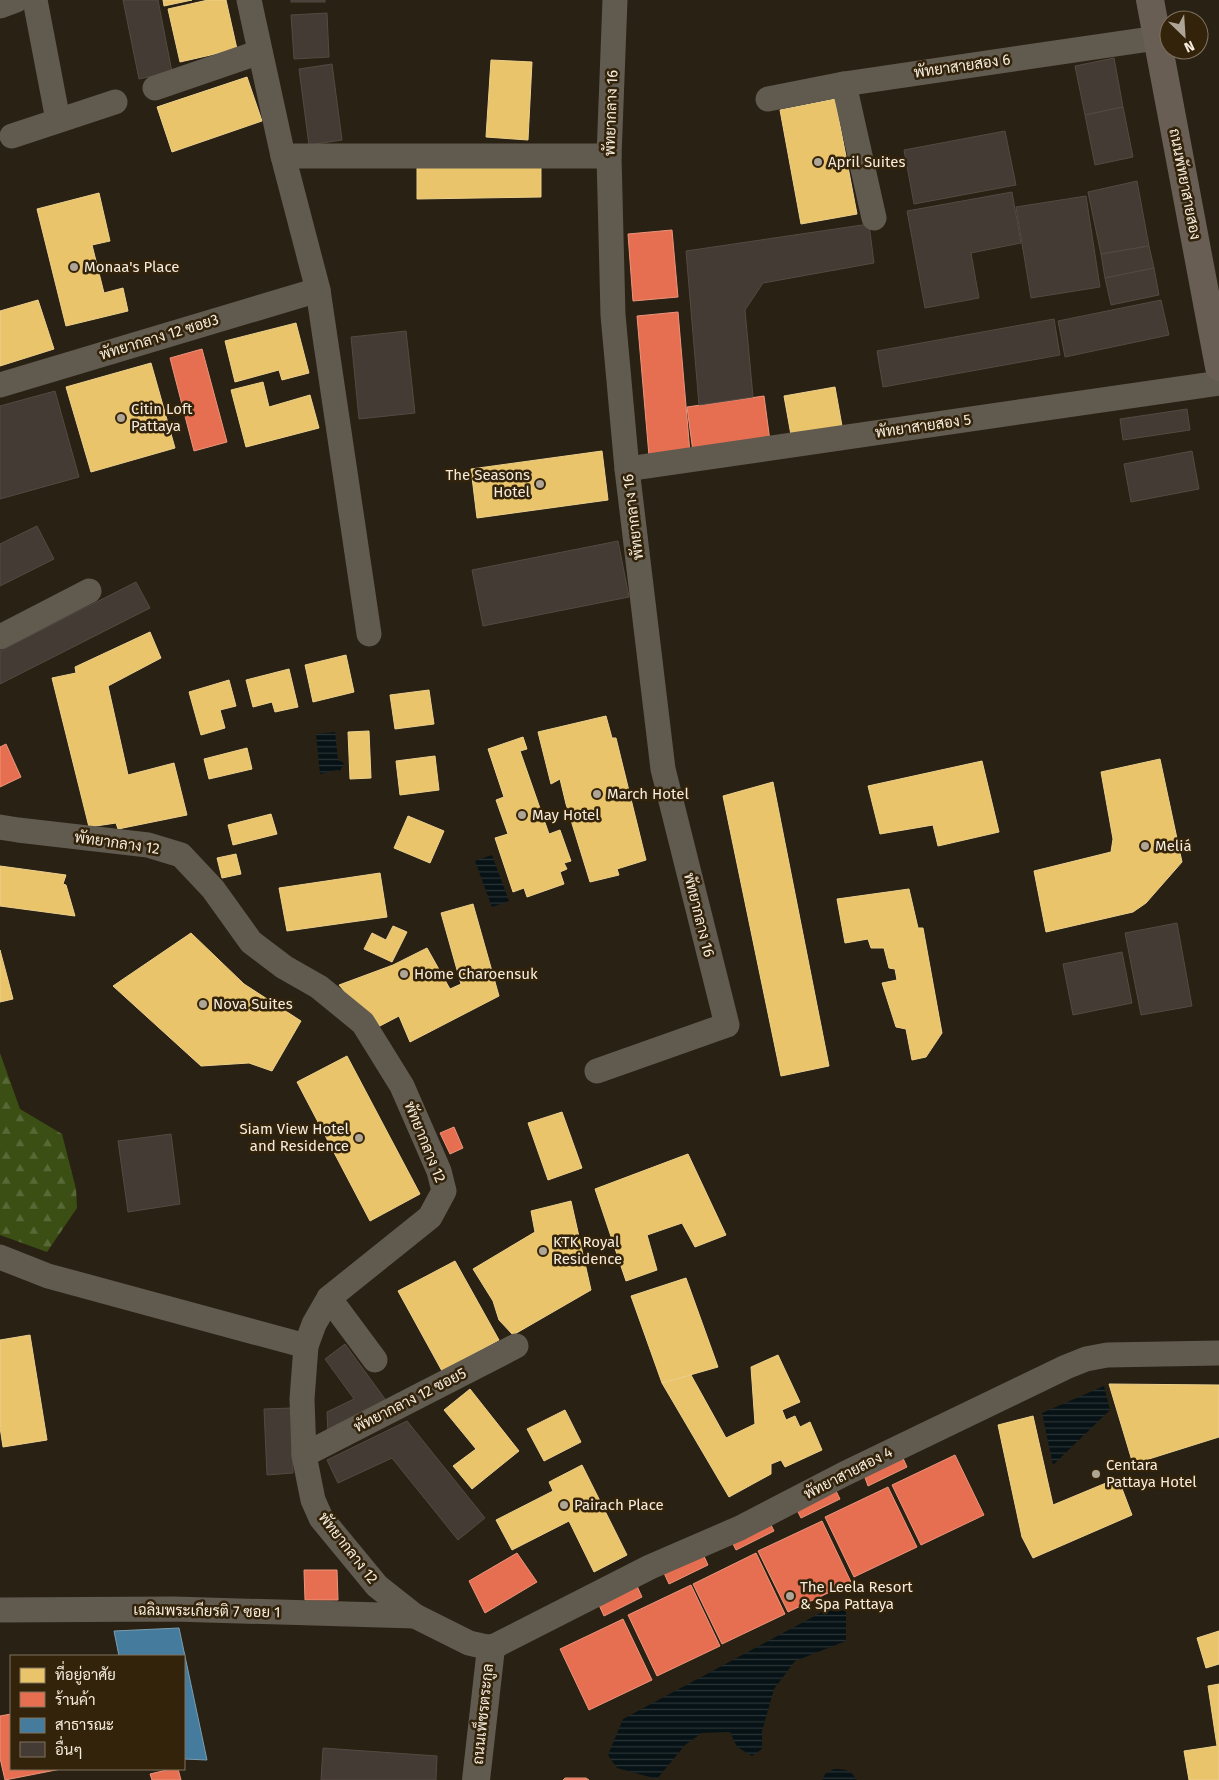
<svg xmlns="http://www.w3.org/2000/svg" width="1219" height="1780" font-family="'Fira Sans',Sarabun,sans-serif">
<defs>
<pattern id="forest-firs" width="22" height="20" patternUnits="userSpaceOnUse" patternTransform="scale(1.25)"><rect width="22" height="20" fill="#3b4f14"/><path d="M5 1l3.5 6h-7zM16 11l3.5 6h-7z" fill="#586836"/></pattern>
<pattern id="water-rules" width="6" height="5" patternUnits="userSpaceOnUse" patternTransform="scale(1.25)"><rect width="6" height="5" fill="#061215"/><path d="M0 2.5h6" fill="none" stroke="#2b3537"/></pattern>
</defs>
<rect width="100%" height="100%" fill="#292113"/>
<!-- forest -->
<path fill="url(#forest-firs)" d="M0,1053L20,1109L62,1134L76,1189L77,1208L47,1252L0,1235Z"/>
<!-- water -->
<g fill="url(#water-rules)">
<path d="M335,732L338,760L344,763L340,771L337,770L320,774L316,734Z"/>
<path d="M492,855L509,901L492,907L475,861Z"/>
<path d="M1104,1386L1110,1410L1053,1465L1042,1413Z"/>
<path d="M835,1605L846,1611V1641L795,1661L774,1689L762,1731V1749L752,1756L737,1747L730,1732L702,1733L685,1745L657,1779L617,1768L608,1755L623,1719Z"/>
<path d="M834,1769C845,1769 851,1770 857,1780H822L825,1774Z"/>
</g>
<!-- homes -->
<g fill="#e9c46a" stroke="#edd08c">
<path d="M163,0H192L164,6Z"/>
<path d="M208,0H226L237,49L180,62L168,9Z"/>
<path d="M491,60L532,62L528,140L486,137Z"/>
<path d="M247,77L262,121L172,152L157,107Z"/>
<path d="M835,99L857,214L801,224L780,110Z"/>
<path d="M541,160V197L417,199V161Z"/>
<path d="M99,193L110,241L92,245L104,293L123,288L128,311L66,326L37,209Z"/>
<path d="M38,300L54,349L0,366V311Z"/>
<path d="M296,323L309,373L282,380L279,370L235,382L225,341Z"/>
<path d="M151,363L175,448L91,472L66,387Z"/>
<path d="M263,382L269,407L310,395L319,428L246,447L231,390Z"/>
<path d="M835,387L842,426L791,435L784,396Z"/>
<path d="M602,451L608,500L477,518L471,469Z"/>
<path d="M150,632L161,658L108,686L128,775L174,763L187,815L118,829L116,823L89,827L52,678L76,673L75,667Z"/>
<path d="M346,655L354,692L313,702L305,665Z"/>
<path d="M289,669L298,707L275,712L272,702L253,707L246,680Z"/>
<path d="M229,680L236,706L220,710L225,728L201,735L189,692Z"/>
<path d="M429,690L434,724L395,729L390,695Z"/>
<path d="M606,716L612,738H616L646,860L617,869L619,875L590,882L566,804L560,779L551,784L538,732Z"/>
<path d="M369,731L371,778L350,779L348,732Z"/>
<path d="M523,737L527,749L520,751L549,834L560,830L571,861L564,863L567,869L560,872L564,884L527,897L524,888L513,892L495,838L508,834L496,800L504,797L488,749Z"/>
<path d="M247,748L252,769L209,779L204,759Z"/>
<path d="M435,756L439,790L400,795L396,761Z"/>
<path d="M1160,759L1182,862L1146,903L1133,912L1046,932L1034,871L1111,852L1113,839L1101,772Z"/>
<path d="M982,761L999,832L938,846L933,825L880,834L868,786Z"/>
<path d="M773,782L829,1066L781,1076L723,796Z"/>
<path d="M271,814L277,834L233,845L228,825Z"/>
<path d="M408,816L444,831L430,863L394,848Z"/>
<path d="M236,854L241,874L222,878L217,858Z"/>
<path d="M0,866L66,875L63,884L66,885L75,916L0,906Z"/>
<path d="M380,873L387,917L287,931L279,888Z"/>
<path d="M909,889L918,928H923L942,1033L926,1057L912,1060L906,1029L896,1027L882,983L897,980L895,969L889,968L884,948H871L868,939L845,943L837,899Z"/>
<path d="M473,904L499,996L410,1042L399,1016L376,1028L339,985L393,965L427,948L450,989L461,984L441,913Z"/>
<path d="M393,926L407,932L392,962L364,949L372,933L386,940Z"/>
<path d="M191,933L244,984L301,1021L272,1071L249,1063L201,1066L113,986Z"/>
<path d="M0,950L13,999L0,1002Z"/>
<path d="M347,1056L420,1194L370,1221L297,1082Z"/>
<path d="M562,1112L582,1168L548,1180L528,1123Z"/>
<path d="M688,1154L726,1235L695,1247L682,1223L647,1235L657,1270L626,1281L595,1189Z"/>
<path d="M571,1201L591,1290L513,1335L499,1320L493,1301L473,1269L535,1232L531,1211Z"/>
<path d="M455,1261L499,1340L442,1371L398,1291Z"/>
<path d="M686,1278L718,1367L662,1383L631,1296Z"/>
<path d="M30,1335L47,1440L3,1447L0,1427V1340Z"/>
<path d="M778,1355L800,1402L782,1410L786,1420L795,1416L800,1427L810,1422L822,1450L785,1467L781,1460L771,1464V1474L729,1497L662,1383L691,1375L726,1438L755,1424L751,1367Z"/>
<path d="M1109,1384L1219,1385V1437L1133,1464Z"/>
<path d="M470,1389L519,1451L472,1489L453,1466L476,1449L444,1410Z"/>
<path d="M565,1410L581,1442L544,1461L527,1429Z"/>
<path d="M1033,1416L1053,1505L1118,1478L1132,1515L1033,1558L1022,1537L998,1425Z"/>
<path d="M582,1465L627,1555L594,1572L569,1521L512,1550L496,1520L553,1491L549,1482Z"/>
<path d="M1219,1631V1664L1206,1668L1197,1638Z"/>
<path d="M1219,1684V1780H1189L1184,1751L1217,1746L1208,1686Z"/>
</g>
<!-- shops -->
<g fill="#e76f51" stroke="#ec947b">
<path d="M672,230L678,297L633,301L628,234Z"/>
<path d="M678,312L690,453L649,456L637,316Z"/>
<path d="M202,349L227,442L194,451L170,358Z"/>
<path d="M764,396L770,441L693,452L687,407Z"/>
<path d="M6,744L21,777L0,787V747Z"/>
<path d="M454,1127L463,1148L450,1154L440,1133Z"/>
<path d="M955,1455L984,1515L921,1545L892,1485Z"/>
<path d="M902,1456L907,1467L868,1486L864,1475Z"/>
<path d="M888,1487L917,1547L854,1577L825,1517Z"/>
<path d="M835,1489L840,1499L801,1518L796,1508Z"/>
<path d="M769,1521L774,1531L736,1550L731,1540Z"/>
<path d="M822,1521L851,1582L788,1612L758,1551Z"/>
<path d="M517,1553L537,1582L485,1613L469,1581Z"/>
<path d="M756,1553L785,1614L722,1644L693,1584Z"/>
<path d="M703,1554L708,1565L669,1584L664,1573Z"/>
<path d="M304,1570H337L338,1600H305Z"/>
<path d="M691,1585L720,1646L657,1676L628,1615Z"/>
<path d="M637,1586L642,1597L604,1616L599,1605Z"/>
<path d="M623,1619L652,1680L589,1710L560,1649Z"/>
<path d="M11,1714V1769H61L5,1780L0,1758V1716Z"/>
<path d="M171,1769H178L181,1780H152L150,1774Z"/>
<path d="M565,1778H586L589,1780H563Z"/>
</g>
<!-- public -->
<path fill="#457b9d" stroke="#7a9db0" d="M179,1628L207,1760L184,1759V1656H119L114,1631Z"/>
<!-- building -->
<g fill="#443b34" stroke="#544a42">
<path d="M123,0H158L172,72L139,79Z"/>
<rect x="291" y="0" width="34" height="2"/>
<path d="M327,13L329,57L294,59L291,15Z"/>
<path d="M1114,58L1123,107L1085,115L1075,66Z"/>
<path d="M332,64L342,140L309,145L299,69Z"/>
<path d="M1123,107L1133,157L1095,165L1085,115Z"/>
<path d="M1005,131L1016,185L914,204L904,150Z"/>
<path d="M1137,181L1149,246L1101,254L1088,192Z"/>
<path d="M1012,192L1021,243L971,253L979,298L925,308L907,211Z"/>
<path d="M1086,196L1100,287L1031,298L1016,207Z"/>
<path d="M869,224L874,263L763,283L745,310L753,397L699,405L686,251Z"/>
<path d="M1149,246L1154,268L1105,278L1101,254Z"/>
<path d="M1154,268L1159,295L1111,305L1105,278Z"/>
<path d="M1161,300L1169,335L1065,357L1058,321Z"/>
<path d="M1054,319L1060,355L883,387L877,351Z"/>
<path d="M406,331L415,413L359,419L351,337Z"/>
<path d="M55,391L79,477L0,499V406Z"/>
<path d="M1187,409L1190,430L1123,440L1120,419Z"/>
<path d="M1192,451L1199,489L1131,502L1124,464Z"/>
<path d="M37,526L54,559L0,586V544Z"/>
<path d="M618,541L629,597L483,626L472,570Z"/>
<path d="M136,582L150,608L0,684V651Z"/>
<path d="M1177,923L1192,1006L1141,1015L1125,933Z"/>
<path d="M1122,952L1132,1003L1073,1015L1063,964Z"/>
<path d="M171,1134L180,1204L128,1212L118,1141Z"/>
<path d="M345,1344L390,1406L328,1436L327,1412L354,1399L325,1359Z"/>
<path d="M292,1408L293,1473L267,1475L264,1409Z"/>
<path d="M407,1421L485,1518L458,1540L392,1458L338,1483L327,1460Z"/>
<path d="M323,1748L437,1756L436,1780H321Z"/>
</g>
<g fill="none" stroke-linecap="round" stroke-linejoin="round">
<!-- minor -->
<g stroke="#615a4f" stroke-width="25">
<path d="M35,0L58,120"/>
<path d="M249,0L283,156L318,290L369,634"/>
<path d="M0,6L16,0"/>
<path d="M844,84L874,218"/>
<path d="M155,88L260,52"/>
<path d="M768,99L844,84L1157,38"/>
<path d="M12,136L115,102"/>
<path d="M283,156H609"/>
<path d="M0,385L318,290"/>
<path d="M627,469L1219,383"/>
<path d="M0,637L89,591"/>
<path d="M0,827L18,830L148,845L181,855L213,889L251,942L284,967L319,987L363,1023L402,1086L439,1171L444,1191L430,1217L329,1298L314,1324L306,1346L302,1399L304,1455L313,1500L321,1518L377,1586L415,1616L469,1643L491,1648L650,1567L740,1528L844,1474L1066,1367L1086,1359L1107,1355L1219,1353"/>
<path d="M597,1071L727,1025L663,769L627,469L613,315L609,156L615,0"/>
<path d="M0,1257L48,1276L306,1346"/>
<path d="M329,1298L375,1360"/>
<path d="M304,1455L516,1346"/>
<path d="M0,1610L174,1609L415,1616"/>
</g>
<!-- tertiary -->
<path stroke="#615a4f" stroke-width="28" d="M476,1780L491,1648"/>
<!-- secondary -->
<path stroke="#685e54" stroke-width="28" d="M1150,0L1219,367"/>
</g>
<!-- markers -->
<g fill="#aea596" stroke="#32230a" stroke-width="2">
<circle cx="818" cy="162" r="5"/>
<circle cx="74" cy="267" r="5"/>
<circle cx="121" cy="418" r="5"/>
<circle cx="540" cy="484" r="5"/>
<circle cx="597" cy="794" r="5"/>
<circle cx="522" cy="815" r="5"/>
<circle cx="1145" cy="846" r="5"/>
<circle cx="404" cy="974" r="5"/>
<circle cx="203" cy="1004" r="5"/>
<circle cx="359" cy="1138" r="5"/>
<circle cx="543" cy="1251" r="5"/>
<circle cx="1096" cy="1474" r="5"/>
<circle cx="564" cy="1505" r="5"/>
<circle cx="790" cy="1596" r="5"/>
</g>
<g text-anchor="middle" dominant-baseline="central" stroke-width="5" stroke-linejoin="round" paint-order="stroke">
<!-- street labels -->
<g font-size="15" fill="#f6ecdd" stroke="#32230a">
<text transform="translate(962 66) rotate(-8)">พัทยาสายสอง 6</text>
<text transform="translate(611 113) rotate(-88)">พัทยากลาง 16</text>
<text transform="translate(1185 184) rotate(79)">ถนนพัทยาสายสอง</text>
<text transform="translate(159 337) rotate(-17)">พัทยากลาง 12 ซอย3</text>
<text transform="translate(923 426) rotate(-8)">พัทยาสายสอง 5</text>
<text transform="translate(633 517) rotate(-97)">พัทยากลาง 16</text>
<text transform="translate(117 843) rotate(8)">พัทยากลาง 12</text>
<text transform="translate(699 915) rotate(76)">พัทยากลาง 16</text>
<text transform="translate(425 1142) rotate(68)">พัทยากลาง 12</text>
<text transform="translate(410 1400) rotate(-27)">พัทยากลาง 12 ซอย5</text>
<text transform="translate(848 1473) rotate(-27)">พัทยาสายสอง 4</text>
<text transform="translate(348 1548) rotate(52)">พัทยากลาง 12</text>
<text transform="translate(207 1611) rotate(1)">เฉลิมพระเกียรติ 7 ซอย 1</text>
<text transform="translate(483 1714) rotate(-84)">ถนนเพ็ชรตระกูล</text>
</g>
<!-- poi labels -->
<g font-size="15" fill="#f6ecdd" stroke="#32230a" text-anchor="start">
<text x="828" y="162">April Suites</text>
<text x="84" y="267">Monaa's Place</text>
<text x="131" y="409">Citin Loft<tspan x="131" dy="17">Pattaya</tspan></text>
<text x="530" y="475" text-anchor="end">The Seasons<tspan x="530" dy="17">Hotel</tspan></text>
<text x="607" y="794">March Hotel</text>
<text x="532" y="815">May Hotel</text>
<text x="1155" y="846">Meliá</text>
<text x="414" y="974">Home Charoensuk</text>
<text x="213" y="1004">Nova Suites</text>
<text x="349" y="1129" text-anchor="end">Siam View Hotel<tspan x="349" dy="17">and Residence</tspan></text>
<text x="553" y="1242">KTK Royal<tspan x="553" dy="17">Residence</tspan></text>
<text x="1106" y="1465">Centara<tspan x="1106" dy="17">Pattaya Hotel</tspan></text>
<text x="574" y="1505">Pairach Place</text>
<text x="800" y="1587">The Leela Resort<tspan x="800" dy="17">&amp; Spa Pattaya</tspan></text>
</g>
</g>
<!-- legend -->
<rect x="10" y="1655" width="175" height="115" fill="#32230a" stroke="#80735e"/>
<rect x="20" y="1668" width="25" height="15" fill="#e9c46a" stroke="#80735e"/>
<text x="55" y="1680" font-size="15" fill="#f6ecdd">ที่อยู่อาศัย</text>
<rect x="20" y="1692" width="25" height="15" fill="#e76f51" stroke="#80735e"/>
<text x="55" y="1705" font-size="15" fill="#f6ecdd">ร้านค้า</text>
<rect x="20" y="1718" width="25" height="15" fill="#457b9d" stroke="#80735e"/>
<text x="55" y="1730" font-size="15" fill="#f6ecdd">สาธารณะ</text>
<rect x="20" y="1742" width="25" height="15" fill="#443b34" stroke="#80735e"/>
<text x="55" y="1755" font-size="15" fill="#f6ecdd">อื่นๆ</text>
<!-- north arrow -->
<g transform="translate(1184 35) rotate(155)"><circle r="24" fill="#32230a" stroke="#80735e"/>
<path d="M0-4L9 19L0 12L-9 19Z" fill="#aea596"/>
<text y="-8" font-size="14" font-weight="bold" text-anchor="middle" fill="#f6ecdd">N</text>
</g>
</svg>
